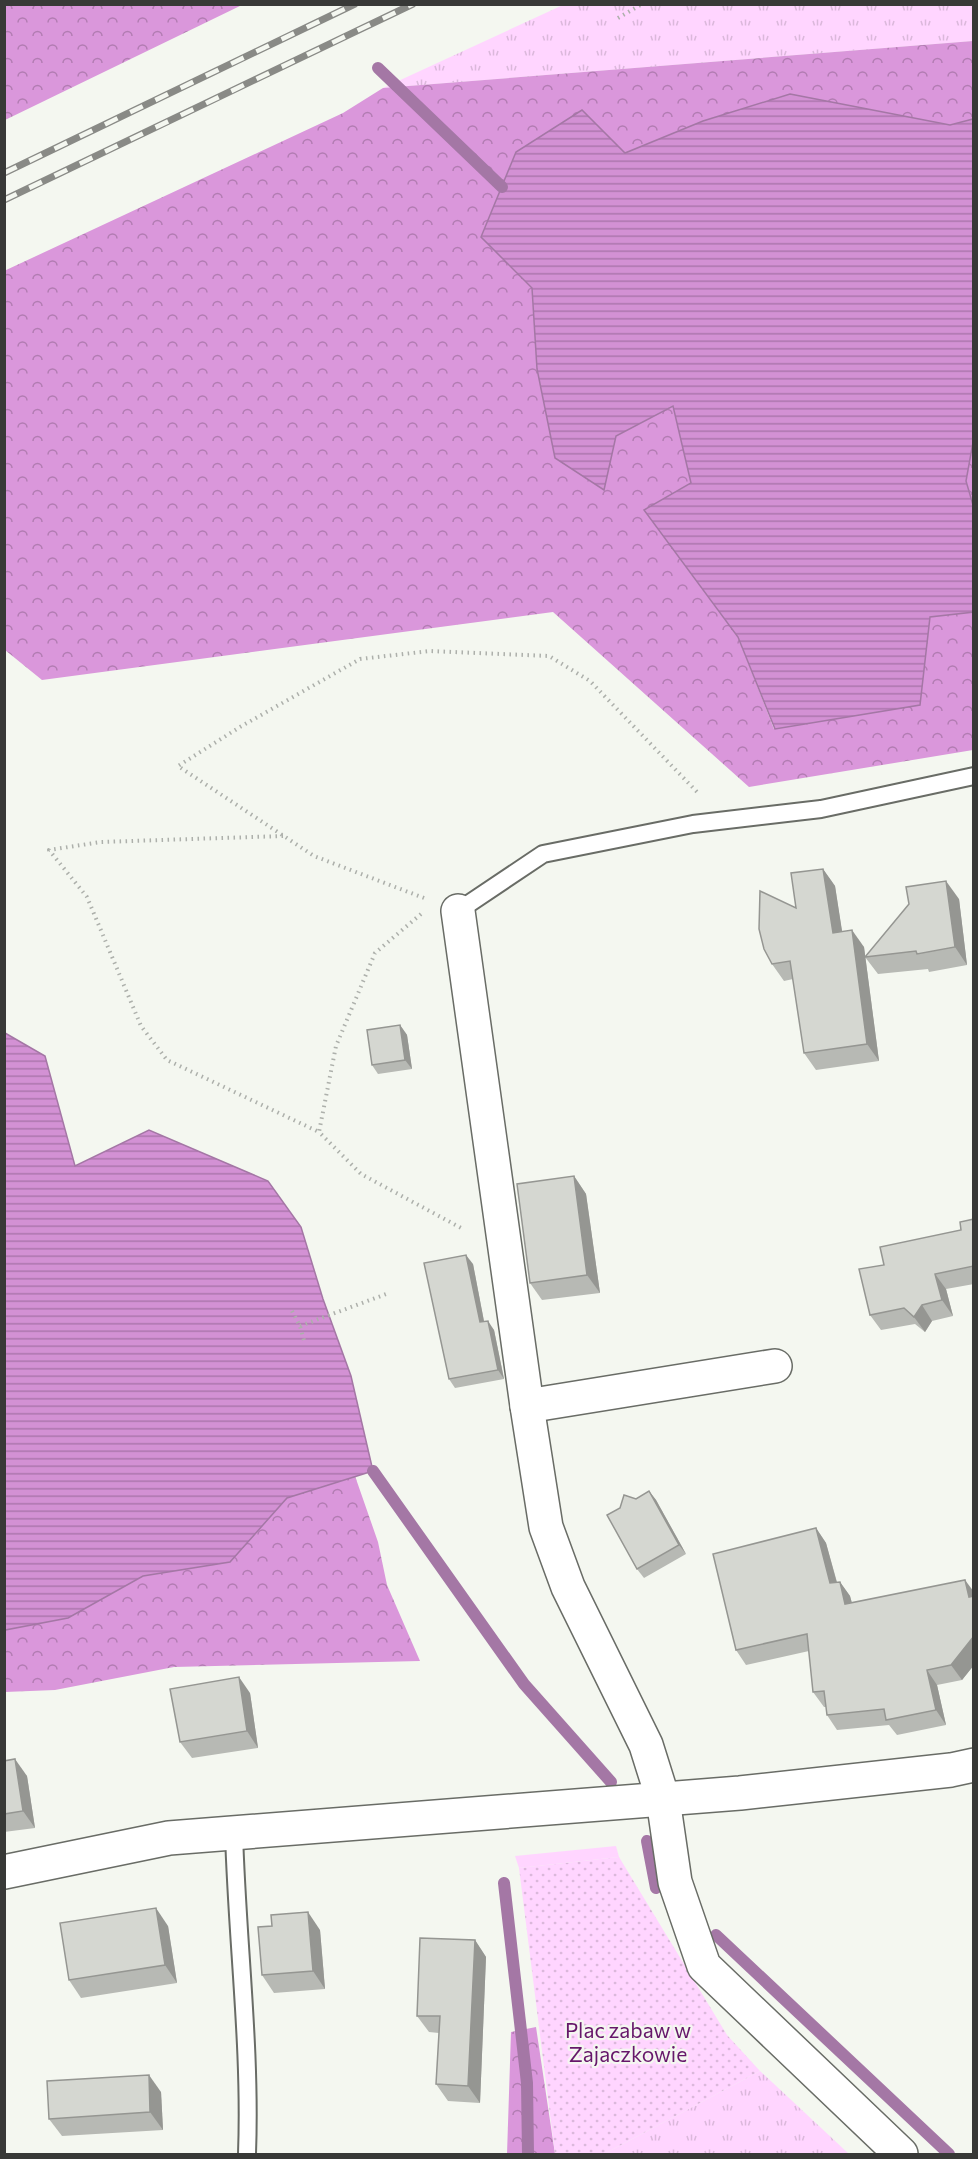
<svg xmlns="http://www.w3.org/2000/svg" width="978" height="2159" font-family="Commissioner,sans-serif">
<defs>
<pattern id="grass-tufts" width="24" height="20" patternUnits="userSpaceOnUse" patternTransform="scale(1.5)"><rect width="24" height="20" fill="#ffd5ff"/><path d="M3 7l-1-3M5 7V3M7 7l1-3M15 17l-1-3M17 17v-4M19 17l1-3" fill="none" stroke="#dbb8db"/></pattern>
<pattern id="forest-crowns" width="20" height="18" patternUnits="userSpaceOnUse" patternTransform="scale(1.5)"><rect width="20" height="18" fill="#da97db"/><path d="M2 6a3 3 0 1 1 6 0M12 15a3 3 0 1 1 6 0" fill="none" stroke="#b27cb2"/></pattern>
<pattern id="park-dots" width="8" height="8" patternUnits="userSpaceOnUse" patternTransform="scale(1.5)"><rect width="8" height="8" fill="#ffd5ff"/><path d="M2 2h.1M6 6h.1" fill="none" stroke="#dbb8db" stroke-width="1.8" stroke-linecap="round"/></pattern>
<pattern id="water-rules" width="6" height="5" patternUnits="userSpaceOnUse" patternTransform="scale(1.5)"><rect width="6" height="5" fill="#d391d4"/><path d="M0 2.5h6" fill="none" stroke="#ac77ad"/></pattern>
</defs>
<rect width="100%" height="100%" fill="#f4f7f0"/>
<!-- grass -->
<g fill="url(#grass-tufts)">
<path d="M563,5H973V41L383,88Z"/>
<path d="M760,2071L849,2154H604Z"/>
</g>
<!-- forest -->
<g fill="url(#forest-crowns)">
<path d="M5,4H242V5L5,120Z"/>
<path d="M973,41V119L950,125L879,112L703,121L625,153L516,152L481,237L532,288L537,369L616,436L673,406L691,483L644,510L738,637L774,729L930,617L973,612V750L749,787L553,612L42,680L5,650L4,271L343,113L383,88Z"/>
<path d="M973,437V505L966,481Z"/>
<path d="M355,1476L378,1542L387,1585L420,1661L174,1667L55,1690L5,1692L4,1630L68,1618L143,1576L230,1562L287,1498Z"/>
<path d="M536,2027L555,2154H593H507L511,2032Z"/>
</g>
<!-- park -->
<path fill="url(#park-dots)" d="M619,1857L727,2035L760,2071L604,2154H555L519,1868Z"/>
<!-- garden -->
<path fill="#ffd5ff" d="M616,1846L619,1857L519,1868L515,1856Z"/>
<!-- water -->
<g fill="url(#water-rules)" stroke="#a477a5" stroke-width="1.5">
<path d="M790,94L950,125L973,119L974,437L966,481L973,505L974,612L930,617L920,705L775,729L738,637L644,510L691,483L673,406L616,436L604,490L555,458L537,369L532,288L481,237L516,152L582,110L625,153L703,121Z"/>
<path d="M5,1033L45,1056L75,1166L149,1130L268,1181L301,1227L323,1299L351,1376L373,1471L287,1498L230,1562L143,1576L68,1618L5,1630Z"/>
</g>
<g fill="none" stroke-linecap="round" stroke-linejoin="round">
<!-- stream -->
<g stroke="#a477a5" stroke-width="12">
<path d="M378,68L502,187"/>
<path d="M373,1471L524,1684L611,1782"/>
<path d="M647,1841L656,1888"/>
<path d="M504,1883L527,2083L528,2154"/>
<path d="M716,1935L949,2154"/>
</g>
<defs>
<g id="lane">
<path d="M458,911L543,854L693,824L821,809L974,776"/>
<path d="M234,1833C237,1940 251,2047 247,2154"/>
</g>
<g id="street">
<path d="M458,911L527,1406L546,1527L568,1587L646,1745L663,1799L675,1882L704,1966L901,2154"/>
<path d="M527,1406L775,1366"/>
</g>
<path id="secondary" d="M4,1872L169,1838L740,1793L951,1770L974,1765"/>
</defs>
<!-- lane casing -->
<use href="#lane" stroke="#696c66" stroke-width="20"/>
<!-- street casing -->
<use href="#street" stroke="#696c66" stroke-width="36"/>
<!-- secondary casing -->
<use href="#secondary" stroke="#696c66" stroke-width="36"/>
<!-- path -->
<g stroke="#adb0ab" stroke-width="4" stroke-dasharray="1.5 4.5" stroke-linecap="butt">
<path d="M618,18L642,4"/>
<path d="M283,836L101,842L49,850L87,897L141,1026L167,1060L319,1132"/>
<path d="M424,898L314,856L178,766L240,727L360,659L430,651L549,656L590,681L699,794"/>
<path d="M421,914L375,953L336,1046L319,1132L361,1174L463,1229"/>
<path d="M292,1311L300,1326L305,1344"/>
<path d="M300,1326L389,1293"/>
</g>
<!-- lane -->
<use href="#lane" stroke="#fff" stroke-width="16"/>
<!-- street -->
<use href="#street" stroke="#fff" stroke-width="33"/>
<!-- secondary -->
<use href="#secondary" stroke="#fff" stroke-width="33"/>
<defs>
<g id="rail">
<path d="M4,173L355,4"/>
<path d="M4,200L413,4"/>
</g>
</defs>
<!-- rail casing -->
<use href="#rail" stroke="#898a86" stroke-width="7"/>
<!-- rail -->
<use href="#rail" stroke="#f4f7f0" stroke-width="4.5" stroke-dasharray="14" stroke-linecap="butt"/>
</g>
<!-- wall -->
<g fill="#b7b9b4">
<path d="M823,869L835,886L842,932L864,947L879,1061L816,1070L804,1053L793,979L784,981L772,964Z"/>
<path d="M959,899L967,965L929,972L928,969L878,974L865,957Z"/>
<path d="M400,1025L407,1035L412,1069L378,1074L372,1065Z"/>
<path d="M574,1176L586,1194L600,1293L542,1300L530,1283Z"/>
<path d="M974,1219V1284L946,1289L953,1316L932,1321L925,1332L915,1324L881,1330L870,1315Z"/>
<path d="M473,1264L484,1321L494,1330L504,1379L455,1388L449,1379Z"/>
<path d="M649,1491L656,1500L686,1554L644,1578L637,1569L636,1499Z"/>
<path d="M816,1528L826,1543L837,1582H840L850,1596L852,1603L974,1592V1665L962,1680L937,1685L946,1725L897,1735L889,1725L837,1730L827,1715L826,1707H824L813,1692L809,1651L746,1665L736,1650Z"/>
<path d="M250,1693L258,1748L192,1758L180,1742Z"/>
<path d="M4,1761L27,1776L35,1828L4,1832Z"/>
<path d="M168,1926L177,1983L81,1998L69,1980Z"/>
<path d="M272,1926L320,1930L325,1989L274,1993L262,1975Z"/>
<path d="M475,1940L486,1957L480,2103L448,2101L436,2084L439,2033L429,2032L417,2016Z"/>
<path d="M161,2092L163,2130L62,2136L49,2119Z"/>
</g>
<!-- shaded-wall -->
<g fill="#959692">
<path d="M823,869L835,886L845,950L833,933Z"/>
<path d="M946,881L959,899L967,965L955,947Z"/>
<path d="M852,930L864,947L879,1061L867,1044Z"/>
<path d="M400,1025L407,1035L412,1069L405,1060Z"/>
<path d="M574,1176L586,1194L600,1293L587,1275Z"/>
<path d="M466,1255L473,1264L486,1332L480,1322Z"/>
<path d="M935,1274L946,1289L953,1316L942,1300Z"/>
<path d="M922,1305L932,1321L925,1332L914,1317Z"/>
<path d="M488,1321L494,1330L504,1379L498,1370Z"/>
<path d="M649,1491L656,1500L686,1554L679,1545Z"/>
<path d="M816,1528L826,1543L841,1598L830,1583Z"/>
<path d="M965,1580L974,1592V1604L969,1597Z"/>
<path d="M840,1582L850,1596L856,1619L845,1604Z"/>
<path d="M974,1636V1665L962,1680L951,1665Z"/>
<path d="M927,1670L937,1685L946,1725L936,1710Z"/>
<path d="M239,1677L250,1693L258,1748L247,1731Z"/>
<path d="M15,1759L27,1776L35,1828L23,1811Z"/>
<path d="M156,1908L168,1926L177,1983L165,1965Z"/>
<path d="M308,1912L320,1930L325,1989L313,1971Z"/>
<path d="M475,1940L486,1957L480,2103L468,2086Z"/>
<path d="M149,2075L161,2092L163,2130L150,2112Z"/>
</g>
<!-- building -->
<g fill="#d5d7d1" stroke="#959692" stroke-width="1.5">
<path d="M823,869L833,933L852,930L867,1044L804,1053L790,961L772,964L764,949L759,929L760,891L796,908L791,873Z"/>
<path d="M946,881L955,947L917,954L916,951L865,957L909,904L906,887Z"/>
<path d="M400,1025L405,1060L372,1065L367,1030Z"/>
<path d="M574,1176L587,1275L530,1283L517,1184Z"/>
<path d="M974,1219V1266L935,1274L942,1300L922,1305L914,1317L904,1308L870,1315L859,1269L884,1265L880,1247L961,1230L960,1222Z"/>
<path d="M466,1255L480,1322L488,1321L498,1370L449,1379L424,1263Z"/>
<path d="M649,1491L679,1545L637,1569L607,1515L620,1508L624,1495L636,1499Z"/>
<path d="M816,1528L830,1583L840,1582L845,1604L965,1580L969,1597L974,1596V1636L951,1665L927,1670L936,1710L886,1720L884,1709L827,1715L824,1691L813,1692L807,1634L736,1650L713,1554Z"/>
<path d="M239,1677L247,1731L180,1742L170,1689Z"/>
<path d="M15,1759L23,1811L4,1814V1761Z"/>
<path d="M156,1908L165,1965L69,1980L60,1923Z"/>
<path d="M308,1912L313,1971L262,1975L258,1927L272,1926L271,1915Z"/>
<path d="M420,1938L475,1940L468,2086L436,2084L440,2016H417Z"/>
<path d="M149,2075L150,2112L49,2119L47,2081Z"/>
</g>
<g text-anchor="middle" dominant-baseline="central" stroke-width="4.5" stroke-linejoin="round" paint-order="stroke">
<!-- park labels -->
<g font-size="21" fill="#66176a" stroke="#f4f7f0">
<text x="628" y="2029">Plac zabaw w<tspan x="628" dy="24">Zajaczkowie</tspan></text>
</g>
</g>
<!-- border -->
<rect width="978" height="2159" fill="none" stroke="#383937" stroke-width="12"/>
</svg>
